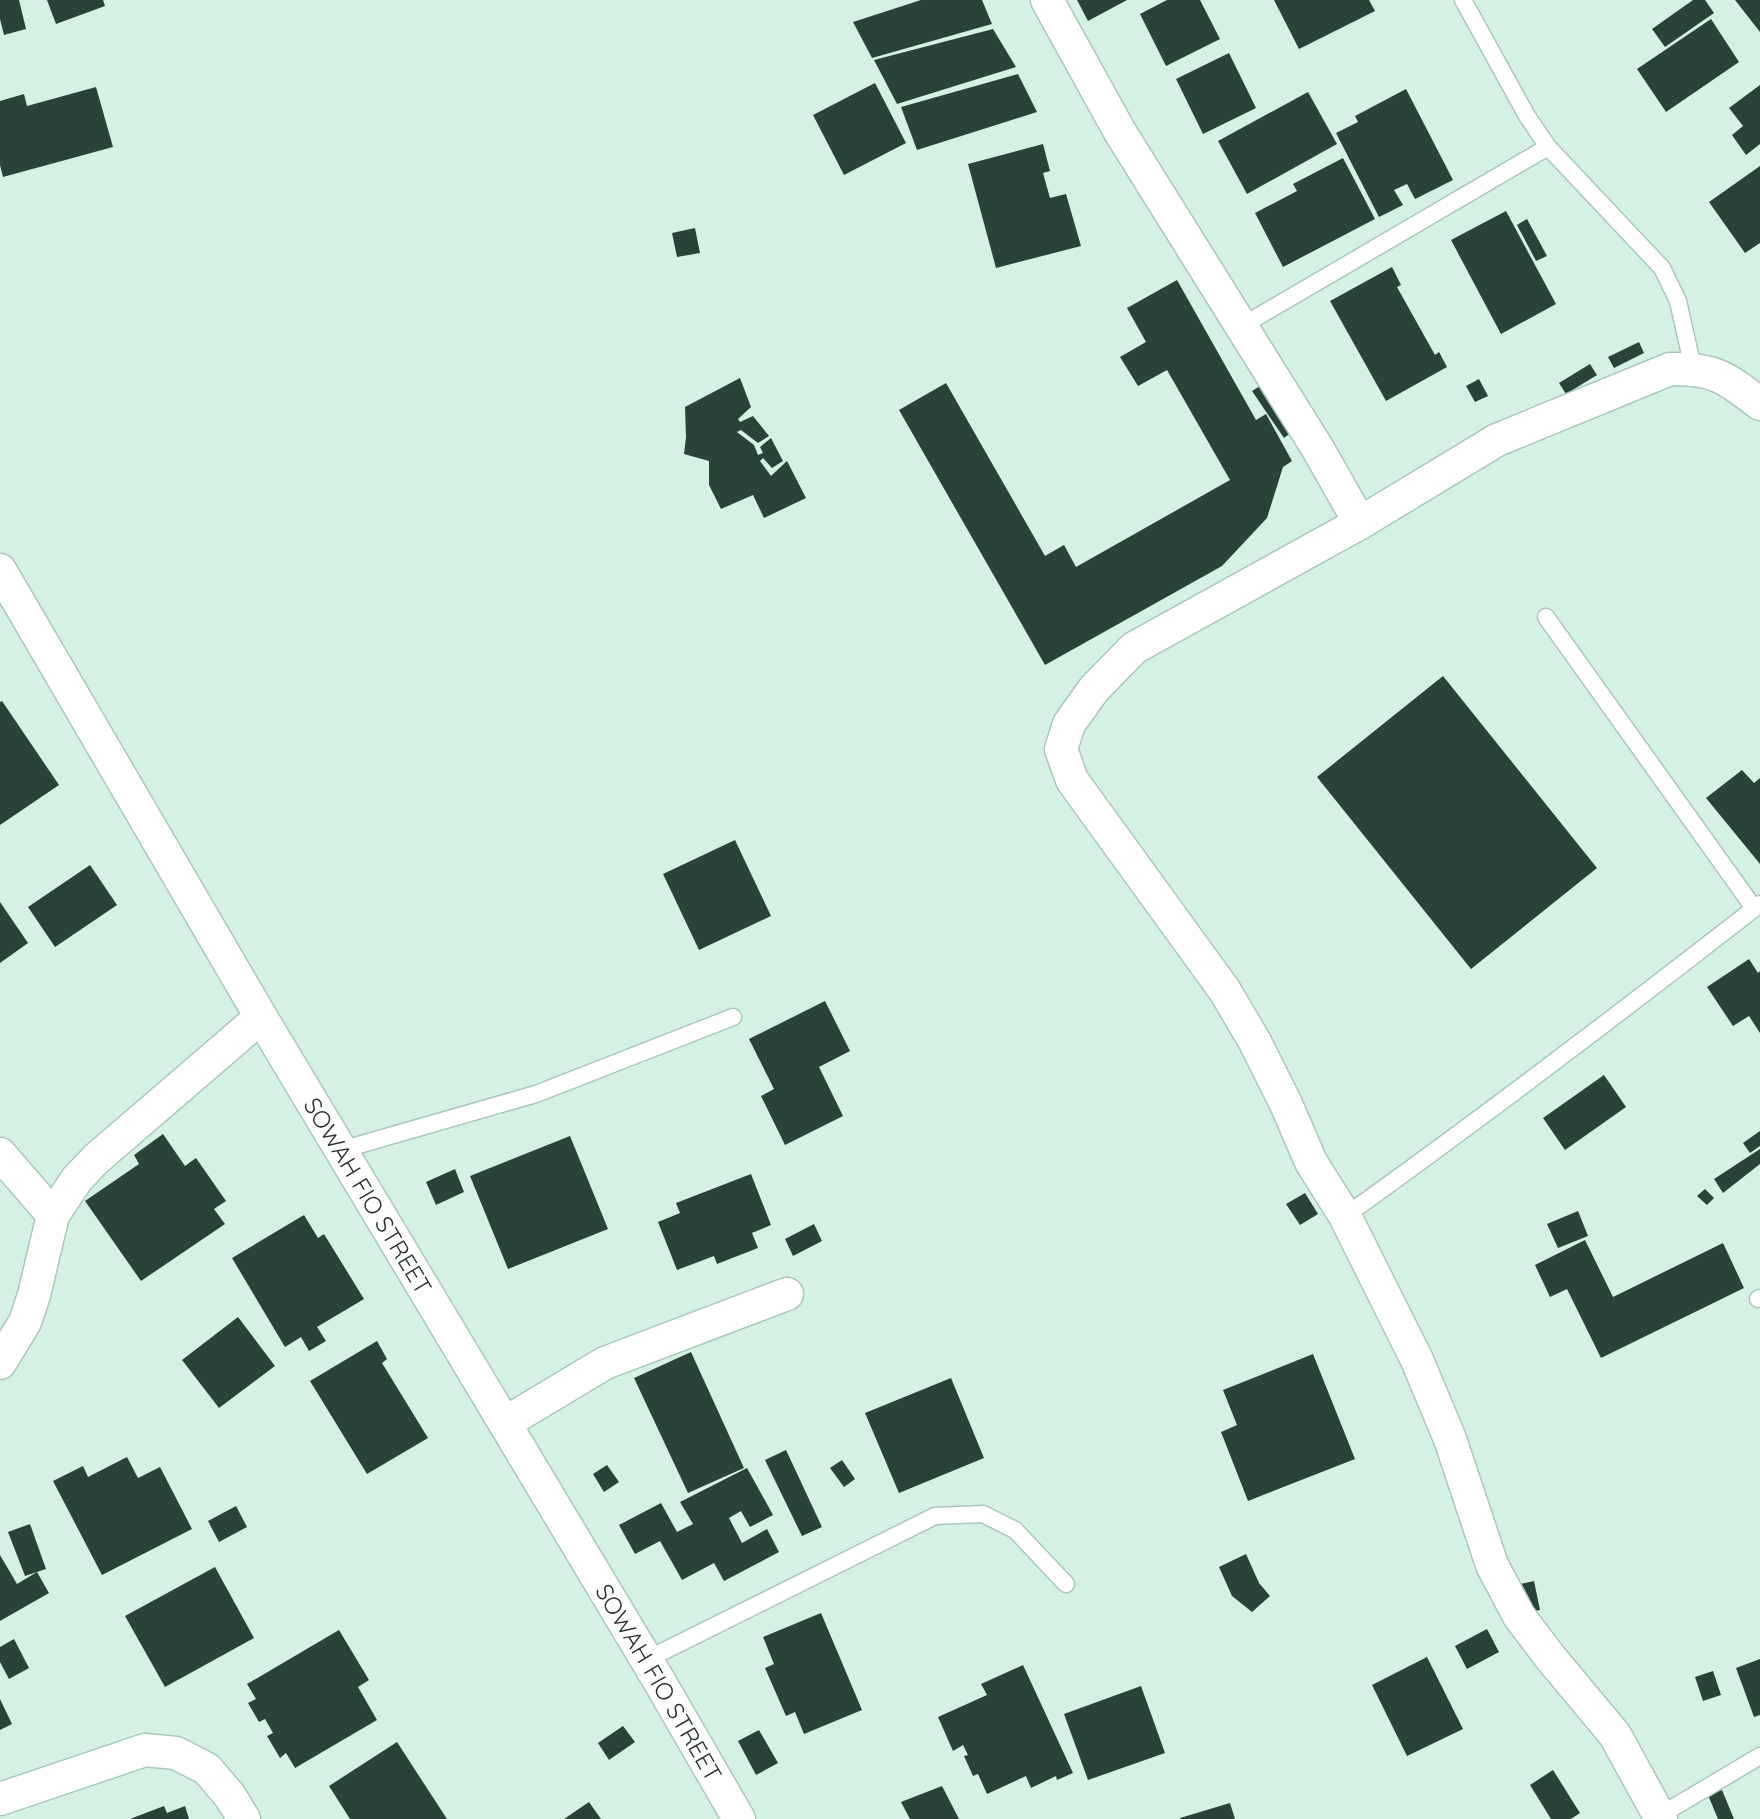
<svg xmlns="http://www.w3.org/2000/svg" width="1760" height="1819" font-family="Quicksand,sans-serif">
<rect width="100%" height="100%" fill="#d5f1e4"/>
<!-- building -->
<g fill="#2b4238">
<path d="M0,0H19L26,29L4,35L0,19Z"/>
<path d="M47,0H103L105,6L56,24Z"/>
<path d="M921,0H982L992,24L872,58L853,22Z"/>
<path d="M1077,0H1127L1088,21Z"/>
<path d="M1167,0H1200L1220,39L1166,66L1140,14Z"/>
<path d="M1274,0H1369L1375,11L1299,49Z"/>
<path d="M1693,0H1705L1714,13L1665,47L1652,29Z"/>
<path d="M1735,0H1760V32Z"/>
<path d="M1711,19L1739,62L1666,112L1637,69Z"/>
<path d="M993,29L1016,67L897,104L874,60Z"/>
<path d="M1229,53L1256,108L1203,134L1176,79Z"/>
<path d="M1018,74L1037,112L917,150L901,107Z"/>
<path d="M875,83L906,143L844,175L813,115Z"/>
<path d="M1760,85V144L1746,155L1732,135L1743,126L1729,108Z"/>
<path d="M96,87L113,147L3,177L0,165V101L24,94L27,106Z"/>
<path d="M1406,89L1453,180L1415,199L1407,184L1394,190L1403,205L1379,217L1336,133L1358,122L1355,116Z"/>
<path d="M1308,92L1337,144L1247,194L1218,141Z"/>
<path d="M1043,144L1050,171L1043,173L1050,198L1066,194L1081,246L996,268L968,164Z"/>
<path d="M1343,158L1375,219L1283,267L1255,213L1297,191L1293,184Z"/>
<path d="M1760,166V243L1745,253L1709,202Z"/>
<path d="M1506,211L1556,304L1501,334L1451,240Z"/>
<path d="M1527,219L1547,256L1536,261L1517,225Z"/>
<path d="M695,228L700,253L677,257L672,233Z"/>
<path d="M1392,267L1401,285L1397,287L1435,355L1439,352L1447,367L1386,401L1330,301Z"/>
<path d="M1177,280L1256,420L1266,414L1292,461L1283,467L1267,518L1222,566L1045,665L899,410L946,383L1045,556L1064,545L1076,567L1230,480L1167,370L1138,386L1120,357L1146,342L1127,308Z"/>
<path d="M1639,342L1644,353L1614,368L1608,357Z"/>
<path d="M1590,364L1597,375L1566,394L1559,383Z"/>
<path d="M740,378L751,407L738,419L740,422L753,416L769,436L758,443L741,430L737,432L754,445L758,455L763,453L760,447L771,438L783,461L772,468L763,458L760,461L771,476L787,461L806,498L764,518L753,495L721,509L709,485V461L684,454L686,437L685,407Z"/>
<path d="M1479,379L1488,396L1475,402L1466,386Z"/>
<path d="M1262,385L1293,431L1284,438L1252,391Z"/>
<path d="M1443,676L1597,868L1471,969L1317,777Z"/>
<path d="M2,701L59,785L0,825V702Z"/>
<path d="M1742,770L1754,783L1760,778V864L1706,798Z"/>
<path d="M735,840L771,916L699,950L663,874Z"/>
<path d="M90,865L117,905L55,947L28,907Z"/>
<path d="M0,902L28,943L0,963Z"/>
<path d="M1749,959L1758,973L1760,971V1033L1749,1016L1733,1026L1707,987Z"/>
<path d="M825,1001L850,1051L819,1067L843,1116L785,1145L761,1096L774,1089L749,1039Z"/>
<path d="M1604,1075L1626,1107L1565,1150L1543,1118Z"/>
<path d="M1760,1131V1146L1750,1153L1743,1143Z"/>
<path d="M163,1134L185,1166L196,1158L226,1201L214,1209L225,1224L141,1281L85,1201L139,1164L134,1155Z"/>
<path d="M570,1136L608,1229L508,1269L470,1176Z"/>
<path d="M1760,1149V1164L1723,1193L1714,1179Z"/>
<path d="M455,1169L464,1192L436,1205L426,1182Z"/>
<path d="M751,1174L771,1225L752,1233L758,1248L717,1264L714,1256L677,1270L658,1222L680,1213L676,1203Z"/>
<path d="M1705,1189L1714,1198L1707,1205L1697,1196Z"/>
<path d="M1305,1193L1318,1214L1300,1225L1286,1204Z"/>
<path d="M1578,1211L1588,1236L1558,1248L1547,1224Z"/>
<path d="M304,1215L318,1238L324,1234L364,1299L317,1327L326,1341L309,1351L301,1337L285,1347L232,1258Z"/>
<path d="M814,1224L822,1241L793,1256L785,1239Z"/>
<path d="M1585,1240L1613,1297L1723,1243L1744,1288L1601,1358L1567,1289L1550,1297L1535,1265Z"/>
<path d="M238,1317L275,1366L219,1408L182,1360Z"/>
<path d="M377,1341L387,1359L382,1363L428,1438L367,1474L310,1381Z"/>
<path d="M691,1352L744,1468L688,1493L634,1378Z"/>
<path d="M1313,1354L1355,1459L1248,1501L1221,1432L1237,1425L1223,1390Z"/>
<path d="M951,1378L984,1458L899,1493L865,1413Z"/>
<path d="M786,1450L822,1527L802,1536L765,1460Z"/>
<path d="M127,1457L138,1478L160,1467L192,1529L102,1575L53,1481L83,1466L88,1477Z"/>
<path d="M842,1460L855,1479L844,1487L830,1468Z"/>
<path d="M607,1465L619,1482L604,1492L593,1474Z"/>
<path d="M747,1468L773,1515L750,1527L741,1511L729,1518L742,1543L767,1529L779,1552L724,1581L714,1563L682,1580L660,1541L635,1554L619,1525L661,1503L677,1532L693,1524L680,1502Z"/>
<path d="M236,1506L247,1527L219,1542L208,1521Z"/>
<path d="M30,1524L46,1569L25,1576L8,1532Z"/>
<path d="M1246,1554L1259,1583L1270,1596L1252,1612L1232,1596L1219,1567Z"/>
<path d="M0,1555L17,1584L37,1572L49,1593L0,1621Z"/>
<path d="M215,1567L254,1638L165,1687L125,1616Z"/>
<path d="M1534,1581L1540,1610L1522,1613L1516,1585Z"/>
<path d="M821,1613L862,1710L804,1734L795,1712L786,1716L765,1668L774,1664L763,1637Z"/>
<path d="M1487,1629L1499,1652L1467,1669L1455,1646Z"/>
<path d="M339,1630L369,1680L358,1687L377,1720L295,1768L286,1753L280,1758L267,1736L273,1733L265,1719L259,1722L248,1703L256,1699L247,1684Z"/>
<path d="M14,1639L29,1668L9,1679L0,1662V1647Z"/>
<path d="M1427,1657L1463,1729L1407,1756L1372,1685Z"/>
<path d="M1760,1659V1715L1754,1717L1736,1668Z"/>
<path d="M1023,1665L1073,1773L1057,1780L1056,1776L1031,1788L1026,1776L987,1794L978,1774L973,1776L964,1756L968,1755L963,1745L953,1751L938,1717L987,1695L981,1684Z"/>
<path d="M1713,1671L1721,1695L1703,1701L1695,1677Z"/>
<path d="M1141,1686L1165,1753L1088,1780L1064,1714Z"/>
<path d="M0,1699L12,1724L0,1730Z"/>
<path d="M623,1726L635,1742L609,1760L598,1743Z"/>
<path d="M759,1730L778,1763L756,1775L738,1741Z"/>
<path d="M397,1742L447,1819H350L329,1786Z"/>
<path d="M1553,1770L1580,1813L1571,1819H1551L1530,1785Z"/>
<path d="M942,1786L959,1819H910L901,1802Z"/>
<path d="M1722,1790L1734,1819H1718L1708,1795Z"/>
<path d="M589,1802L601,1819H564Z"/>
<path d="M1230,1803L1235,1819H1180V1818Z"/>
<path d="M164,1806L167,1813L185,1806L189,1819H130Z"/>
</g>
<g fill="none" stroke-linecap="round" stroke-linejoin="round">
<defs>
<g id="service">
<path d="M1463,0L1527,116L1548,147L1662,268L1678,301L1693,368"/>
<path d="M1240,327L1548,147"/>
<path d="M1546,617L1754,908"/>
<path d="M341,1150L536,1094L733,1017"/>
<path d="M1345,1216C1486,1115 1624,1010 1760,904"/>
<path d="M1758,1299L1760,1298"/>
<path d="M646,1660L935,1516L983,1514L1015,1530L1066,1584"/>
<path d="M1659,1816L1760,1756"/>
</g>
<g id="minor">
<path d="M1047,0L1120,132L1318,449L1360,523L1497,440L1670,369C1714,368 1727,378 1760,404"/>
<path d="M1360,523L1134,648L1094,689L1069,724L1061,749L1072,780L1225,991L1255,1042L1286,1104L1311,1162L1345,1216L1417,1360L1450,1439L1492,1565L1519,1616L1550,1657L1615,1735L1661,1819"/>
<path id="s1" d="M0,570L261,1017L658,1679L739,1819"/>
<path d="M0,1154L53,1215"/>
<path d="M0,1363L25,1322L34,1295L53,1215L77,1179L96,1159L261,1017"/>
<path d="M505,1423L605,1363L787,1294"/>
<path d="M0,1799L145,1750L176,1753L207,1769L230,1796L244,1819"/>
</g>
</defs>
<!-- service casing -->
<use href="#service" stroke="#acc7ba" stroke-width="19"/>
<!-- minor casing -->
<use href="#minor" stroke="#acc7ba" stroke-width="35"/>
<!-- service -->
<use href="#service" stroke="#fff" stroke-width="16"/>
<!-- minor -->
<use href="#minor" stroke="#fff" stroke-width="32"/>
</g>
<g text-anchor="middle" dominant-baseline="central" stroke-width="7" stroke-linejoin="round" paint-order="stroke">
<!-- street labels -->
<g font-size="24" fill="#29332e" stroke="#e2fff1">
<text stroke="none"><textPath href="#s1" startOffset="726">SOWAH FIO STREET</textPath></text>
<text stroke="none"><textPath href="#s1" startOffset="1293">SOWAH FIO STREET</textPath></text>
</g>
</g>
</svg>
